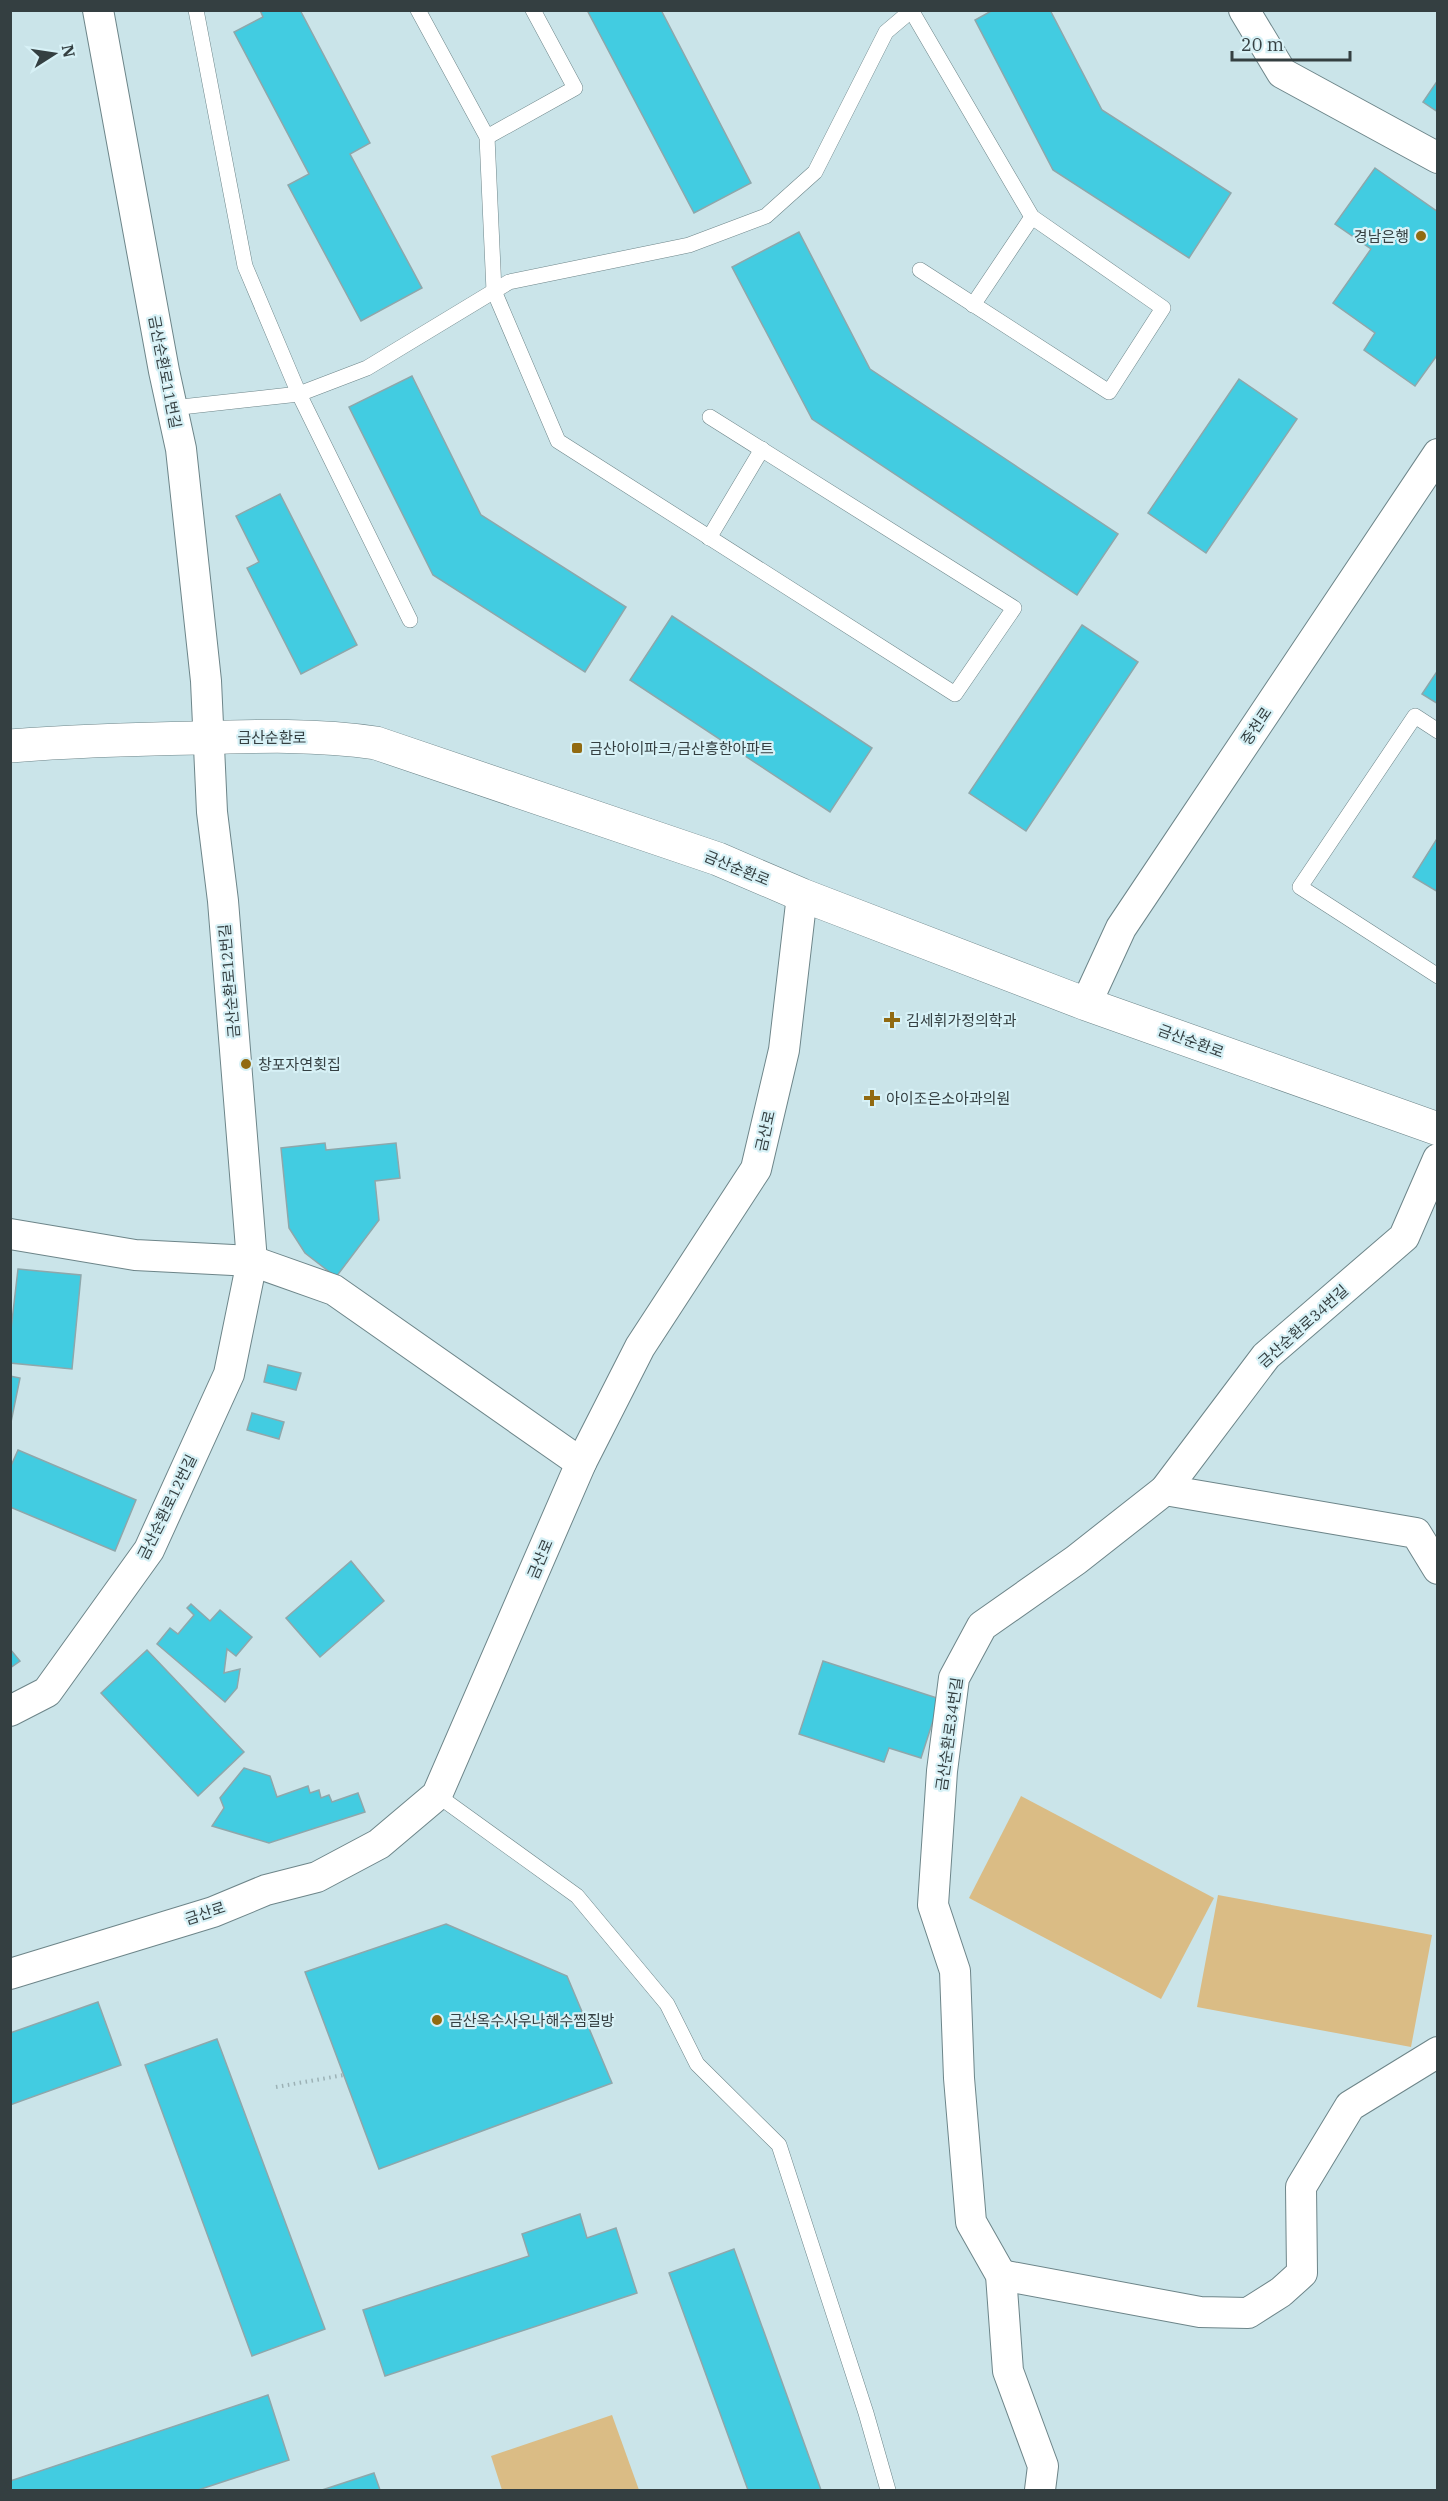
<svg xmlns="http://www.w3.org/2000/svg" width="1448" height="2501" font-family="'IBM Plex Serif','Noto Sans KR',serif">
<rect width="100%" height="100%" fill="#cae4e9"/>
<!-- green -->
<g fill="#dabc85">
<path d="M1021,1796L1214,1898L1161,1999L969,1898Z"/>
<path d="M1218,1895L1432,1935L1411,2047L1197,2007Z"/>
<path d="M612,2415L639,2490H502L491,2456Z"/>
</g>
<!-- building -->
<g fill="#42cce1" stroke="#8ea7ab" stroke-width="1.5">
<path d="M260,10H300L370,143L350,154L422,288L361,321L288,185L309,174L234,32L263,17Z"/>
<path d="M587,10H661L751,183L694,213Z"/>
<path d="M993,10H1050L1102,110L1231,193L1189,258L1053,170L975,20Z"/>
<path d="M1438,80V112L1423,102Z"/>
<path d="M1375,168L1438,212V354L1415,386L1364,350L1375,333L1333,303L1371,249L1335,224Z"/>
<path d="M799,232L870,369L1118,534L1077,595L812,419L732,267Z"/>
<path d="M412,376L481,515L626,607L585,672L433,575L349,407Z"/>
<path d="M1239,379L1297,419L1206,553L1148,513Z"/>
<path d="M280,494L357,645L301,674L247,568L259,562L236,516Z"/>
<path d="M672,616L872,748L830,812L630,680Z"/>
<path d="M1082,625L1138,662L1026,831L969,793Z"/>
<path d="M1438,670V704L1422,694Z"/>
<path d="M1438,837V892L1413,877Z"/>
<path d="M325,1143L326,1150L396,1143L400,1178L375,1181L379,1220L336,1277L305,1253L289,1228L281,1148Z"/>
<path d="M18,1269L81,1275L72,1369L10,1363V1338Z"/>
<path d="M268,1365L301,1373L296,1390L264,1382Z"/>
<path d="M10,1376L20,1378L10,1427Z"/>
<path d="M252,1413L284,1422L279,1439L247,1430Z"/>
<path d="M18,1450L136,1500L115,1551L10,1507V1468Z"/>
<path d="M351,1561L384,1601L320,1657L286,1618Z"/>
<path d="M191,1604L210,1621L220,1610L252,1637L236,1656L227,1649L224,1673L240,1669L237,1688L225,1702L157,1644L170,1628L178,1634L194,1615L187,1608Z"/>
<path d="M10,1649L20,1661L10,1668Z"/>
<path d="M147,1650L244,1752L198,1796L101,1693Z"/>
<path d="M823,1661L940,1699L921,1758L889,1748L884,1762L799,1734Z"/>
<path d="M244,1768L270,1776L277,1797L308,1786L310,1793L319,1790L321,1798L329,1795L332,1802L358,1793L365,1812L269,1843L212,1826L224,1808L220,1798Z"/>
<path d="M446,1924L567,1976L612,2083L379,2169L305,1972Z"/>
<path d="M98,2002L121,2065L10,2105V2033Z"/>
<path d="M217,2039L325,2329L252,2356L145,2065Z"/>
<path d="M580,2214L587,2238L616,2228L637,2293L385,2376L363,2310L529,2256L522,2234Z"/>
<path d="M734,2249L821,2490H748L669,2273Z"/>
<path d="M268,2395L289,2460L198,2490H10V2481Z"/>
<path d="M374,2473L380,2490H322Z"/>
</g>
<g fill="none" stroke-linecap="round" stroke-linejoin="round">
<defs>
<g id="service">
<path d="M196,10L245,266L299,394L410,620"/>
<path d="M418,10L487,137L494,291L558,441L955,694L1014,608L710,417"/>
<path d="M911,10L1032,217L1163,308L1109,392L920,270"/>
<path d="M487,137L575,88L533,10"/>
<path d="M973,305L1032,217"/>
<path d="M172,408L299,394L367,368L509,282L689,245L766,216L815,172L886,32L912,10"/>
<path d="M709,538L762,449"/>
<path d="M1438,731L1415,716L1300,887L1438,976"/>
<path d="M437,1795L577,1896L667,2004L697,2064L779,2145L866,2413L888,2490"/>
</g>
<g id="minor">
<path d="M1244,10L1282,73L1438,158"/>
<path d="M1086,1004L1121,928L1438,454"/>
<path d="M10,1234L135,1255L252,1261L334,1290L581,1463"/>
<path d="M1165,1490L1416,1533L1438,1569"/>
<path d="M10,1711L47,1692L149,1550L229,1374L252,1261L223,901L212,812L206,681L181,449L164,371L98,10"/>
<path d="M10,1974L213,1912L266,1890L317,1877L379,1844L437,1795L581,1463L640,1347L756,1169L784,1050L802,895"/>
<path d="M1001,2275L1200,2312L1248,2313L1281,2292L1302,2273L1301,2187L1350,2106L1438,2052"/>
<path d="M1040,2490L1043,2466L1008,2371L1001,2275L971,2222L959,2078L955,1971L933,1905L942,1771L954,1678L982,1626L1076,1560L1165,1490L1266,1356L1404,1237L1438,1159"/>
</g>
<path id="tertiary" d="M10,746C73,741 135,739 198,738C258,736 317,734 376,743L718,859L802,895L1086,1004L1438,1129"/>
</defs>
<!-- service casing -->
<use href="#service" stroke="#6d8589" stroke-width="16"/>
<!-- minor casing -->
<use href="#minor" stroke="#6d8589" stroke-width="32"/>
<!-- tertiary casing -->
<use href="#tertiary" stroke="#6d8589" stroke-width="34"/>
<!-- path -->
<path stroke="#9cb1b5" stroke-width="4" stroke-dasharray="1.5 4.5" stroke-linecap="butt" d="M276,2087L344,2075"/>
<!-- service -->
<use href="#service" stroke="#fff" stroke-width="15"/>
<!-- minor -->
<use href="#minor" stroke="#fff" stroke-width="30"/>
<!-- tertiary -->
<use href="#tertiary" stroke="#fff" stroke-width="33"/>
</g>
<!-- markers -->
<g fill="#916a11" stroke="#d7f1f6" stroke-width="2">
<circle cx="1421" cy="236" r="6"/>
<rect x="571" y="742" width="12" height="12" rx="3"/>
<path d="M889 1011h6v6h6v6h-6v6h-6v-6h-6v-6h6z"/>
<circle cx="246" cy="1064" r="6"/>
<path d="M869 1089h6v6h6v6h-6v6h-6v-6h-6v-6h6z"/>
<circle cx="437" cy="2020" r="6"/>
</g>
<g text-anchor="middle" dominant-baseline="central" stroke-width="4.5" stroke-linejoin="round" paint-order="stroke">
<!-- poi labels -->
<g font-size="15" fill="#343f41" stroke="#d7f1f6" text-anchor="start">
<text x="1409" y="236" text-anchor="end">경남은행</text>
<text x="589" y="748">금산아이파크/금산흥한아파트</text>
<text x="906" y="1020">김세휘가정의학과</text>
<text x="258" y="1064">창포자연횟집</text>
<text x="886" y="1098">아이조은소아과의원</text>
<text x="449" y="2020">금산옥수사우나해수찜질방</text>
</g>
<!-- street labels -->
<g font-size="15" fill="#343f41" stroke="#d7f1f6">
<text transform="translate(165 372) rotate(79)">금산순환로11번길</text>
<text transform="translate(1256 726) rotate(-56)">중천로</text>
<text x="272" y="737">금산순환로</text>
<text transform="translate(737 868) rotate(22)">금산순환로</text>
<text transform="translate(229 981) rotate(-95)">금산순환로12번길</text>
<text transform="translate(1191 1041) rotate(20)">금산순환로</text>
<text transform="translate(765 1131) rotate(-77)">금산로</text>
<text transform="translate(1303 1326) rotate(-42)">금산순환로34번길</text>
<text transform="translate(167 1507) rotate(-64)">금산순환로12번길</text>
<text transform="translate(540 1559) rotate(-67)">금산로</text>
<text transform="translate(949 1734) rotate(-82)">금산순환로34번길</text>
<text transform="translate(205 1913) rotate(-18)">금산로</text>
</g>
</g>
<!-- border -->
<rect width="1448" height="2501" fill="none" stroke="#343f41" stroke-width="24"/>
<!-- north arrow -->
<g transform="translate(54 54) rotate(78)" stroke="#d7f1f6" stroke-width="4.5" paint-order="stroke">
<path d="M0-4.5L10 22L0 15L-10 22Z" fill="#343f41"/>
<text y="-9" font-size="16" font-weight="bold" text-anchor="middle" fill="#343f41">N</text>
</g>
<!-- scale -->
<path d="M1232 51v9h118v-9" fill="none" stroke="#343f41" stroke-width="3"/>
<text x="1241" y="51" font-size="18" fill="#343f41" stroke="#d7f1f6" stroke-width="4.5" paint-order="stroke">20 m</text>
</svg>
